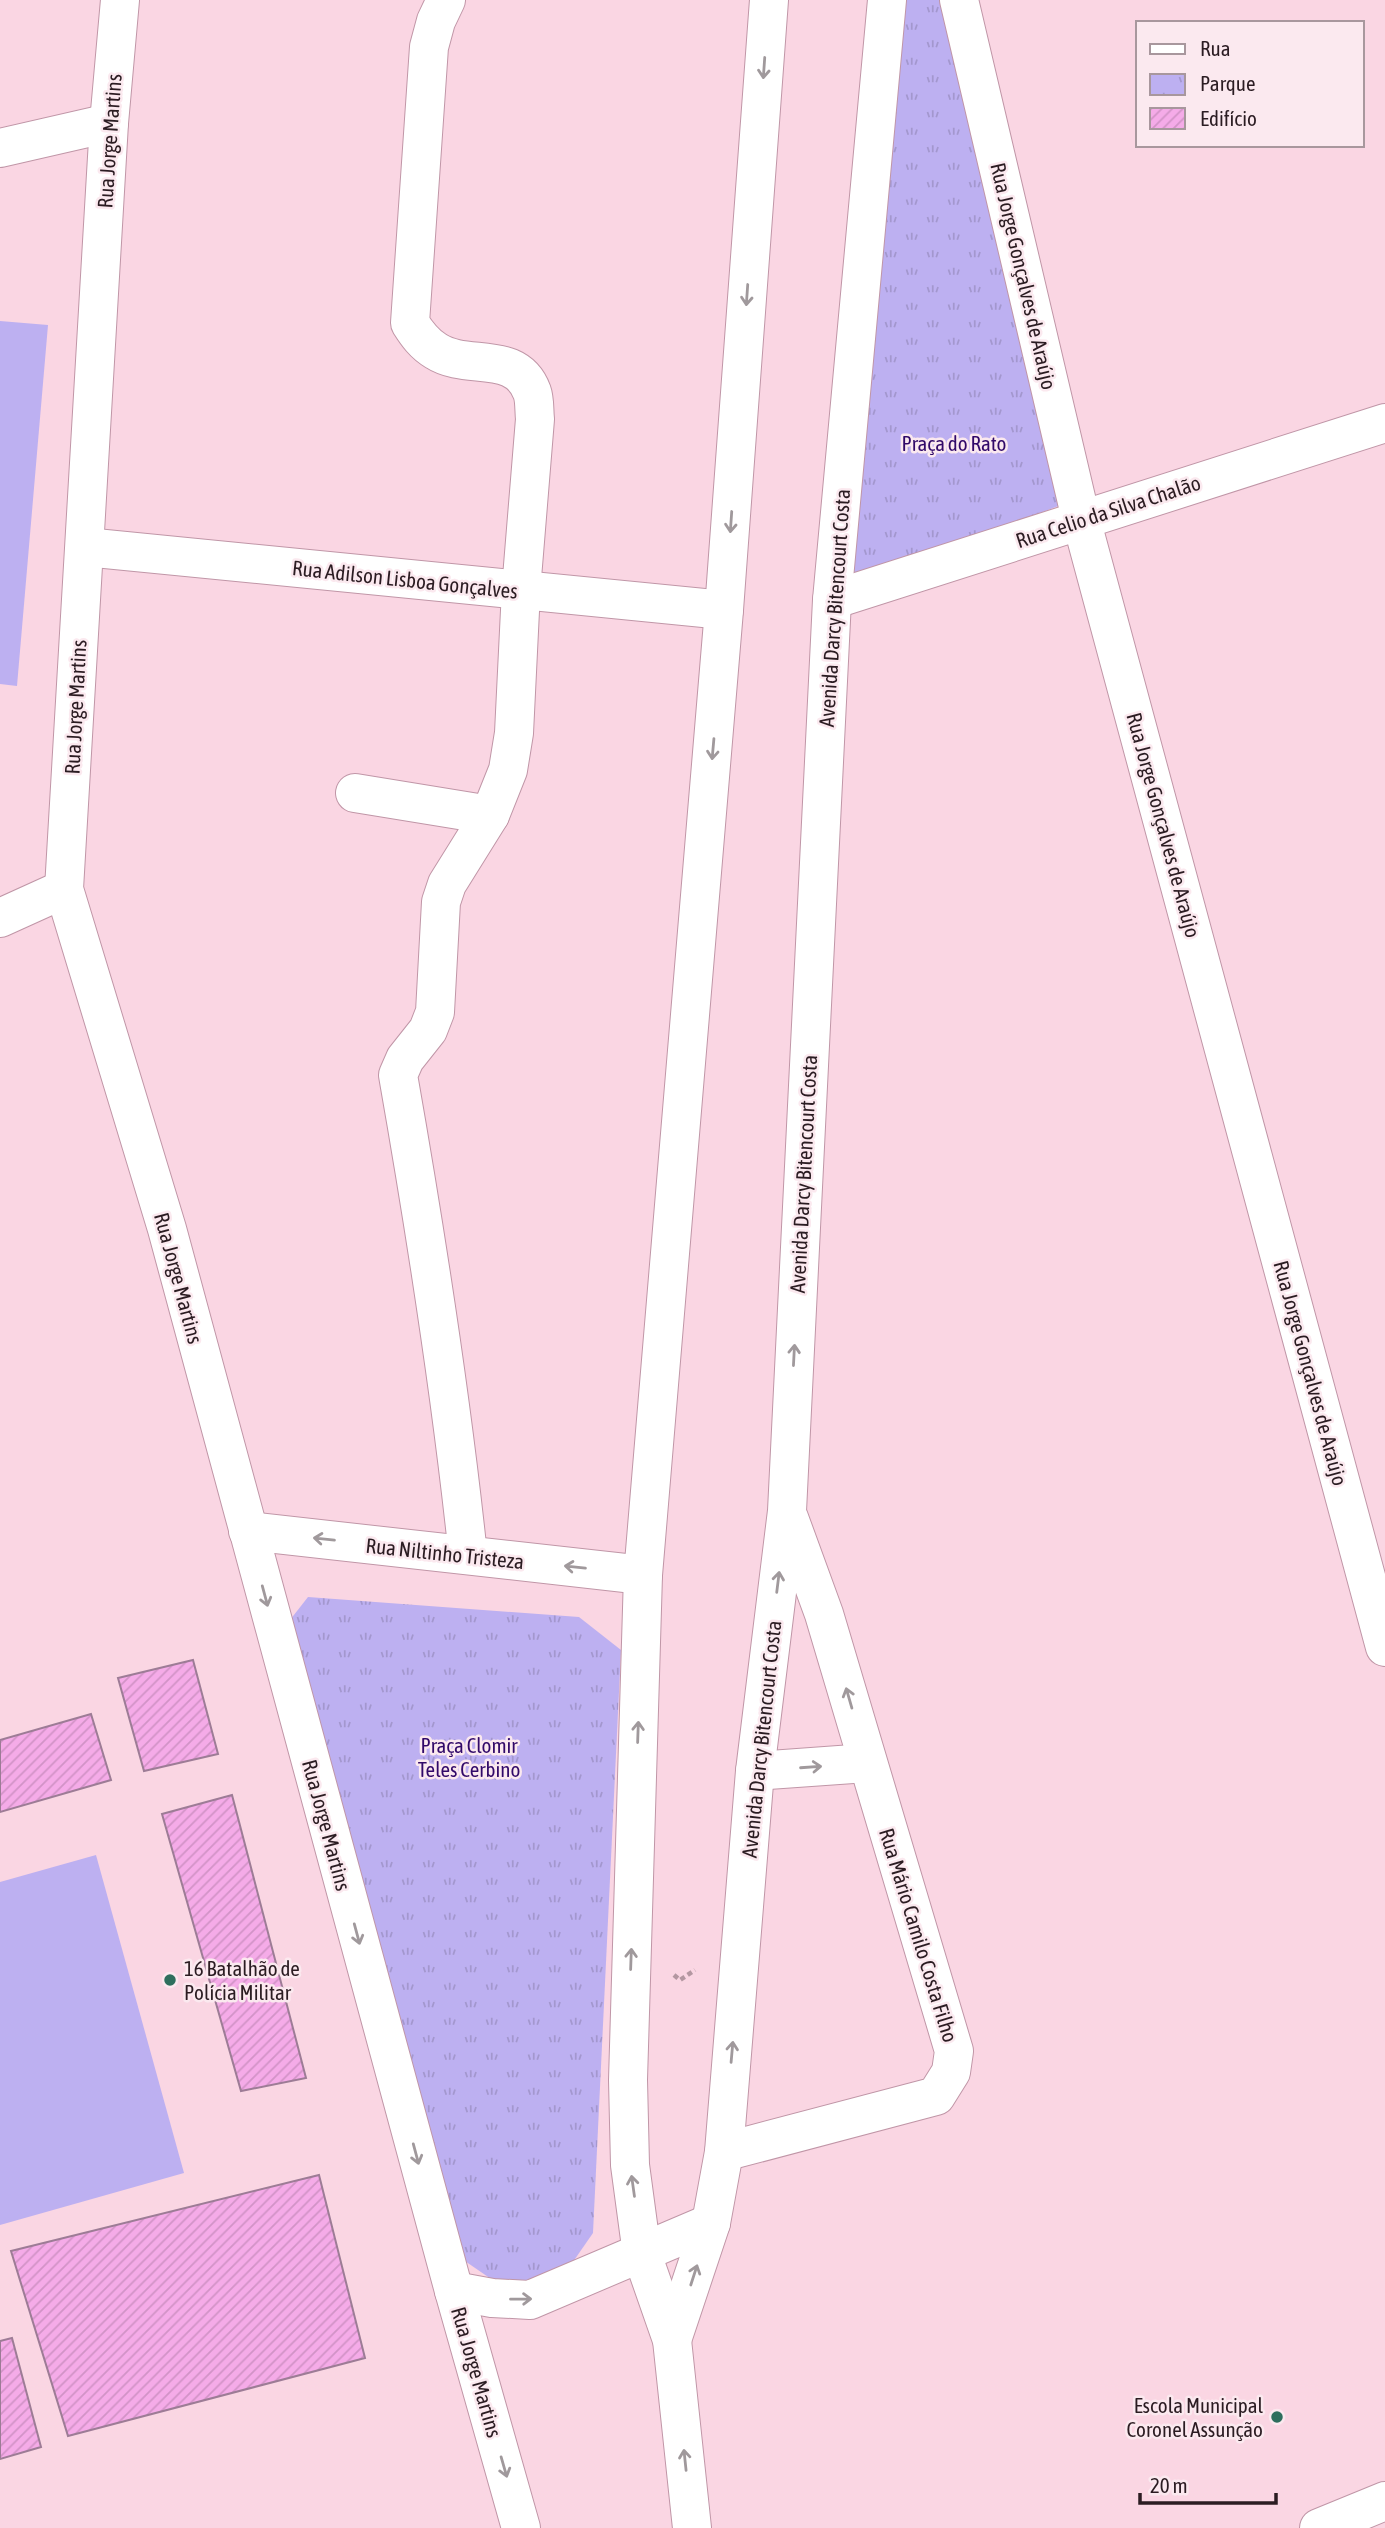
<svg xmlns="http://www.w3.org/2000/svg" width="1385" height="2528" font-family="'Asap Condensed',sans-serif">
<defs>
<pattern id="park-tufts" width="24" height="20" patternUnits="userSpaceOnUse" patternTransform="scale(1.75)"><rect width="24" height="20" fill="#bdb0f1"/><path d="M3 7l-1-3M5 7V3M7 7l1-3M15 17l-1-3M17 17v-4M19 17l1-3" fill="none" stroke="#a397ce"/></pattern>
<pattern id="building-hatch" width="6" height="6" patternUnits="userSpaceOnUse" patternTransform="scale(1.75)"><rect width="6" height="6" fill="#f5abe8"/><path d="M-1 1l2-2M0 6l6-6M5 7l2-2" fill="none" stroke="#d293c7"/></pattern>
</defs>
<rect width="100%" height="100%" fill="#fad6e3"/>
<!-- grass -->
<g fill="#bdb0f1">
<path d="M0,321L48,325L17,686L0,684Z"/>
<path d="M96,1855L184,2173L0,2225V1882Z"/>
</g>
<!-- park -->
<g fill="url(#park-tufts)">
<path d="M896,0H951L1066,503L844,589Z"/>
<path d="M308,1597L579,1617L621,1650L593,2233L559,2282L510,2292L462,2259L279,1634Z"/>
</g>
<!-- building -->
<g fill="url(#building-hatch)" stroke="#9d7c96" stroke-width="2">
<path d="M193,1660L218,1754L144,1771L118,1678Z"/>
<path d="M91,1714L111,1780L0,1812V1740Z"/>
<path d="M232,1795L306,2078L241,2091L162,1814Z"/>
<path d="M319,2175L365,2358L68,2436L11,2251Z"/>
<path d="M12,2338L41,2447L0,2459V2341Z"/>
</g>
<g fill="none" stroke-linecap="round" stroke-linejoin="round">
<defs>
<g id="minor">
<path d="M120,0L109,123L64,889L167,1229L454,2291L521,2528"/>
<path d="M446,0L436,21L429,47L410,323C417,334 424,344 436,351C467,371 516,349 532,392C535,400 534,411 535,419L521,590L514,733L508,770L490,815L447,884L441,902L435,1012L428,1030L405,1059L398,1075C426,1234 451,1394 468,1555"/>
<path d="M959,0L1081,519L1385,1647"/>
<path d="M0,148L109,123"/>
<path d="M85,547L724,610"/>
<path d="M832,600L1385,423"/>
<path d="M355,793L490,815"/>
<path d="M0,918L64,889"/>
<path d="M248,1531L643,1575"/>
<path d="M755,1771L867,1763"/>
<path d="M724,2152L936,2096L951,2072L954,2051L824,1614L789,1518"/>
<path d="M454,2291L492,2298L530,2300L711,2223"/>
<path d="M672,2340L711,2223L724,2152L755,1771L787,1511L832,600L887,0"/>
<path d="M692,2528L672,2340L642,2254L630,2165L628,2080L643,1575L724,610L769,0"/>
</g>
<path id="tertiary" d="M1319,2528L1385,2501"/>
</defs>
<!-- minor casing -->
<use href="#minor" stroke="#c096a7" stroke-width="40"/>
<!-- tertiary casing -->
<use href="#tertiary" stroke="#c096a7" stroke-width="40"/>
<!-- path -->
<path stroke="#b397a1" stroke-width="4.5" stroke-dasharray="5 3.5" stroke-linecap="butt" d="M674,1975L680,1980L695,1970"/>
<!-- minor -->
<use href="#minor" stroke="#fff" stroke-width="38"/>
<!-- tertiary -->
<use href="#tertiary" stroke="#fff" stroke-width="38"/>
</g>
<!-- one-way arrows -->
<defs><path id="oneway-shaft" d="M-6 0H5M1.5-3L5.5 0L1.5 3" fill="none" stroke-width="1.6" stroke-linecap="round" stroke-linejoin="round" transform="scale(1.75)"/></defs>
<g stroke="#a0999c">
<use href="#oneway-shaft" transform="translate(764 68) rotate(94)"/>
<use href="#oneway-shaft" transform="translate(747 295) rotate(94)"/>
<use href="#oneway-shaft" transform="translate(731 522) rotate(94)"/>
<use href="#oneway-shaft" transform="translate(713 749) rotate(95)"/>
<use href="#oneway-shaft" transform="translate(794 1355) rotate(-87)"/>
<use href="#oneway-shaft" transform="translate(324 1539) rotate(-174)"/>
<use href="#oneway-shaft" transform="translate(575 1567) rotate(-174)"/>
<use href="#oneway-shaft" transform="translate(778 1582) rotate(-83)"/>
<use href="#oneway-shaft" transform="translate(265 1596) rotate(75)"/>
<use href="#oneway-shaft" transform="translate(849 1698) rotate(-106)"/>
<use href="#oneway-shaft" transform="translate(638 1732) rotate(-88)"/>
<use href="#oneway-shaft" transform="translate(811 1767) rotate(-4)"/>
<use href="#oneway-shaft" transform="translate(357 1934) rotate(75)"/>
<use href="#oneway-shaft" transform="translate(631 1959) rotate(-88)"/>
<use href="#oneway-shaft" transform="translate(732 2052) rotate(-85)"/>
<use href="#oneway-shaft" transform="translate(416 2154) rotate(75)"/>
<use href="#oneway-shaft" transform="translate(633 2186) rotate(-98)"/>
<use href="#oneway-shaft" transform="translate(694 2275) rotate(-72)"/>
<use href="#oneway-shaft" transform="translate(521 2299) rotate(-1)"/>
<use href="#oneway-shaft" transform="translate(685 2460) rotate(-96)"/>
<use href="#oneway-shaft" transform="translate(504 2467) rotate(74)"/>
</g>
<!-- markers -->
<g fill="#2e6e5d" stroke="#fbe9ef" stroke-width="2.5">
<circle cx="170" cy="1980" r="7"/>
<circle cx="1277" cy="2417" r="7"/>
</g>
<g text-anchor="middle" dominant-baseline="central" stroke-width="5" stroke-linejoin="round" paint-order="stroke">
<!-- street labels -->
<g font-size="21" fill="#2b1c22" stroke="#fbe9ef">
<text transform="translate(109 141) rotate(-86)">Rua Jorge Martins</text>
<text transform="translate(1024 276) rotate(77)">Rua Jorge Gonçalves de Araújo</text>
<text transform="translate(1108 511) rotate(-18)">Rua Celio da Silva Chalão</text>
<text transform="translate(405 579) rotate(6)">Rua Adilson Lisboa Gonçalves</text>
<text transform="translate(834 608) rotate(-86)">Avenida Darcy Bitencourt Costa</text>
<text transform="translate(75 707) rotate(-87)">Rua Jorge Martins</text>
<text transform="translate(1164 825) rotate(75)">Rua Jorge Gonçalves de Araújo</text>
<text transform="translate(803 1174) rotate(-87)">Avenida Darcy Bitencourt Costa</text>
<text transform="translate(179 1278) rotate(75)">Rua Jorge Martins</text>
<text transform="translate(1311 1373) rotate(75)">Rua Jorge Gonçalves de Araújo</text>
<text transform="translate(445 1553) rotate(6)">Rua Niltinho Tristeza</text>
<text transform="translate(761 1739) rotate(-84)">Avenida Darcy Bitencourt Costa</text>
<text transform="translate(327 1825) rotate(75)">Rua Jorge Martins</text>
<text transform="translate(919 1935) rotate(73)">Rua Mário Camilo Costa Filho</text>
<text transform="translate(477 2372) rotate(74)">Rua Jorge Martins</text>
</g>
<!-- park labels -->
<g font-size="21" fill="#310969" stroke="#fbe9ef">
<text x="954" y="443">Praça do Rato</text>
<text x="469" y="1745">Praça Clomir<tspan x="469" dy="24">Teles Cerbino</tspan></text>
</g>
<!-- poi labels -->
<g font-size="21" fill="#2b1c22" stroke="#fbe9ef" text-anchor="start">
<text x="184" y="1968">16 Batalhão de<tspan x="184" dy="24">Polícia Militar</tspan></text>
<text x="1263" y="2405" text-anchor="end">Escola Municipal<tspan x="1263" dy="24">Coronel Assunção</tspan></text>
</g>
</g>
<!-- legend -->
<rect x="1136" y="21" width="228" height="126" fill="#fbe9ef" stroke="#a8979d" stroke-width="2"/>
<rect x="1150" y="44" width="35" height="10" fill="#ffffff" stroke="#a8979d" stroke-width="2"/>
<text x="1200" y="56" font-size="21" fill="#2b1c22">Rua</text>
<rect x="1150" y="74" width="35" height="21" fill="url(#park-tufts)" stroke="#a8979d" stroke-width="2"/>
<text x="1200" y="91" font-size="21" fill="#2b1c22">Parque</text>
<rect x="1150" y="108" width="35" height="21" fill="url(#building-hatch)" stroke="#a8979d" stroke-width="2"/>
<text x="1200" y="126" font-size="21" fill="#2b1c22">Edifício</text>
<!-- scale -->
<path d="M1140 2493v10h136v-10" fill="none" stroke="#2b1c22" stroke-width="3.5"/>
<text x="1150" y="2493" font-size="21" fill="#2b1c22" stroke="#fbe9ef" stroke-width="5" paint-order="stroke">20 m</text>
</svg>
